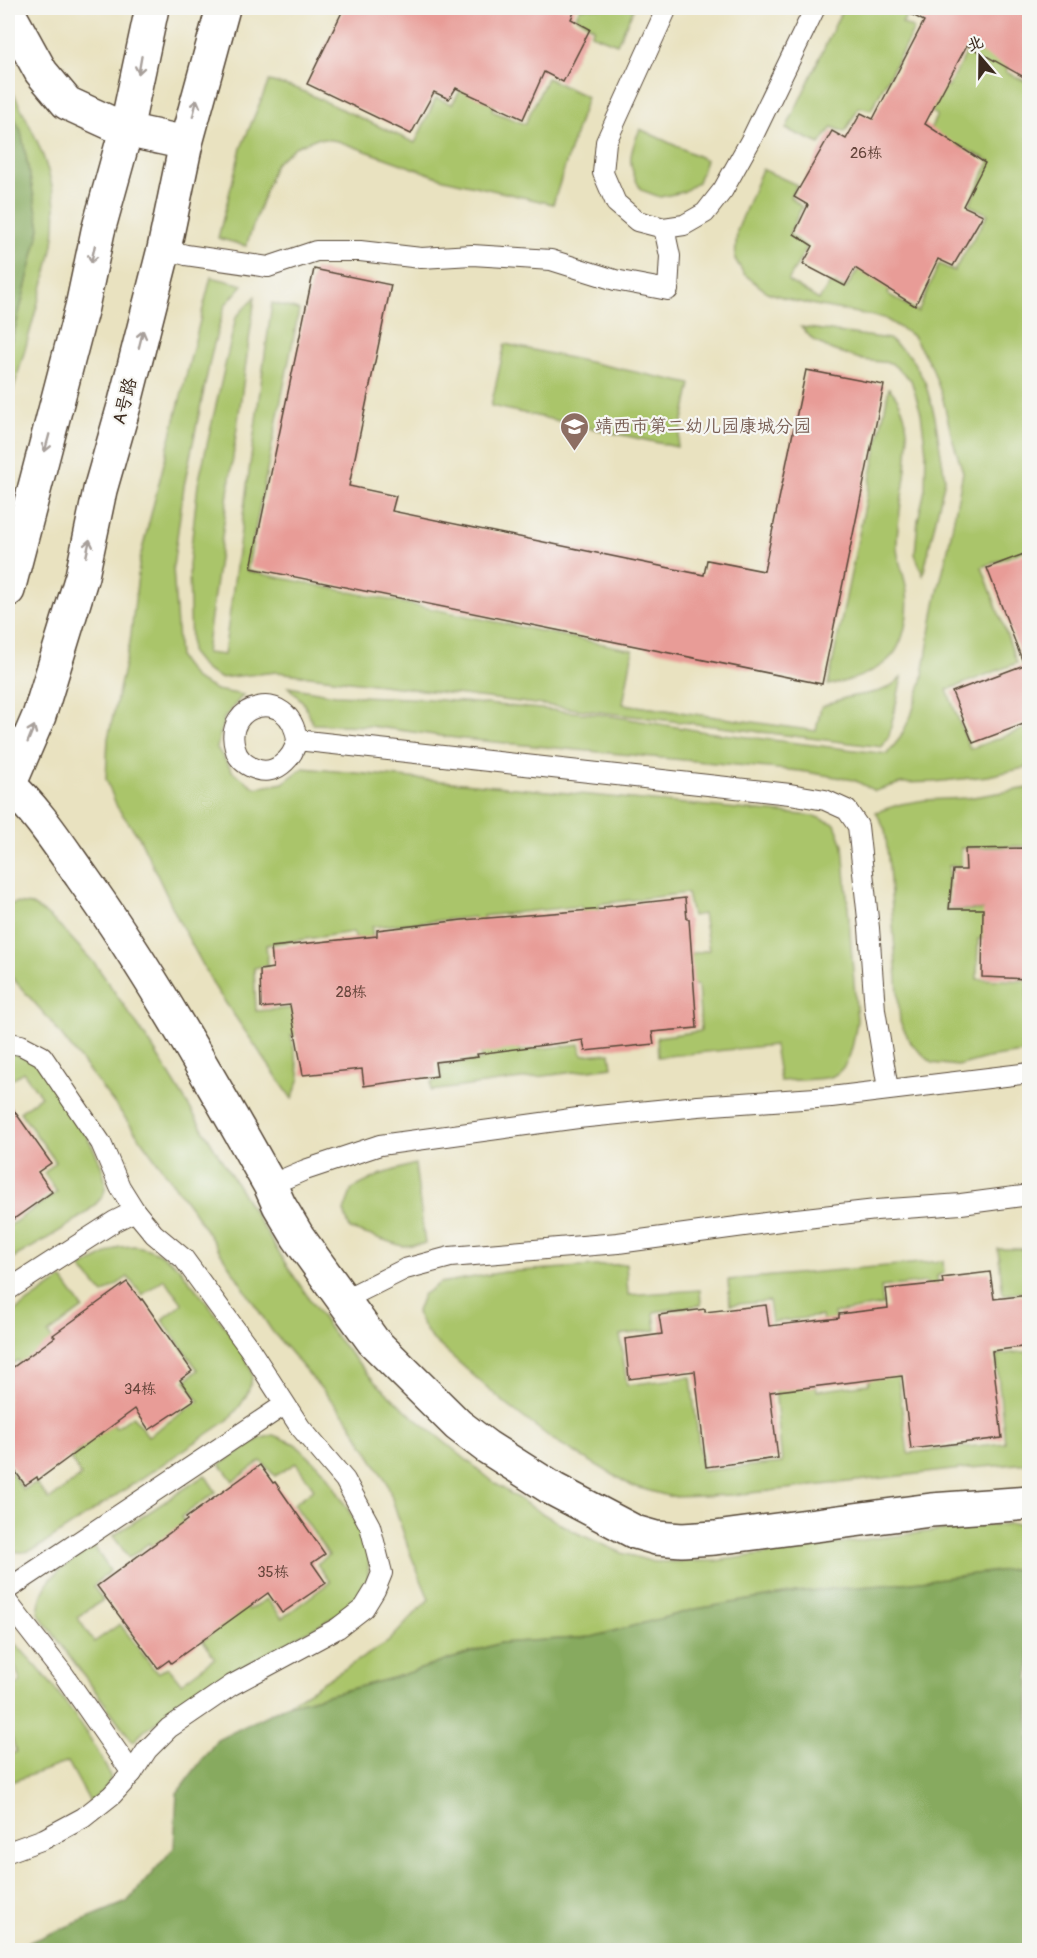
<svg xmlns="http://www.w3.org/2000/svg" width="1037" height="1958" font-family="Pangolin,'LXGW WenKai TC',sans-serif">
<rect width="100%" height="100%" fill="#f6f6f2"/>
<filter id="ink" filterUnits="userSpaceOnUse"><feTurbulence type="fractalNoise" baseFrequency=".0167" numOctaves="2"/><feDisplacementMap in="SourceGraphic" scale="12" xChannelSelector="R" yChannelSelector="G"/><feConvolveMatrix kernelMatrix="1 2 1 2 8 2 1 2 1" color-interpolation-filters="sRGB"/></filter>
<filter id="wash" filterUnits="userSpaceOnUse"><feTurbulence type="fractalNoise" baseFrequency=".008" numOctaves="4" result="noise"/><feDisplacementMap in="SourceGraphic" scale="24" xChannelSelector="R" yChannelSelector="G"/><feGaussianBlur stdDeviation="1.35" result="paint"/><feColorMatrix in="noise" values="0 0 0 0 0 0 0 0 0 0 0 0 0 0 0 0 0 1.4 0 .05"/><feComposite in="paint" operator="in"/></filter>
<g filter="url(#wash)">
<rect width="100%" height="100%" fill="#e9e2c0"/>
<!-- green -->
<g fill="#aac56b" stroke="#727844" stroke-width="1.5">
<path d="M580,8H634L617,44L591,34L594,28L576,17Z"/>
<path d="M843,8H911L902,23L914,29L871,110L859,107L845,132L832,127L820,144L786,129Z"/>
<path d="M985,18L1011,56L1006,72L1029,83V549L982,567L1017,663L947,690L970,749L1029,727V767L988,776L934,782L901,783L875,791L854,780L800,771L463,739L370,726L313,724L303,702L288,687L335,695L429,699L606,715L706,732L887,754L900,738L911,716L922,681L935,604L948,549L963,472L952,438L943,399L932,367L913,336L884,318L794,301L767,292L744,274L735,259L737,231L762,169L797,185L790,197L802,207L789,234L807,247L788,281L819,300L830,283L846,288L872,248L892,284L888,294L918,312L939,264L954,271L988,214L969,205L990,161L960,146L951,161L910,169L937,115L918,105L931,78L948,87Z"/>
<path d="M477,64L495,99L492,111L525,124L547,78L587,97L553,204L444,179L338,141L317,138L295,147L275,164L246,246L218,238L241,148L269,81L298,89L415,143L436,98L452,104Z"/>
<path d="M8,83C27,119 48,157 54,197C60,234 47,271 37,306C28,340 18,374 8,407V350L16,326L40,228L21,131L8,105Z"/>
<path d="M640,129L706,160L698,182L683,192L660,197L641,190C627,164 628,156 640,129Z"/>
<path d="M211,277L243,285L225,305L212,351L184,486L173,567L179,658L195,679L216,690L243,695L224,718L217,748L233,772L256,788L283,783L303,768L814,816L835,824L843,845L857,1020C854,1039 852,1066 833,1076C826,1080 791,1080 780,1081L774,1045L658,1057L657,1037L701,1031L698,985L683,986L666,959L709,950L703,914L692,916L687,893L599,904L602,927L586,928L581,906L483,916L485,937H477L474,917L372,927L374,952L362,954L353,932L266,945L268,965L254,968L256,1011L331,1005L310,1032L291,1035L300,1078L292,1099L216,989L180,923L139,837L117,807L106,779L108,738L130,642L140,558Z"/>
<path d="M255,297L206,653L224,655L272,303L299,310L247,571L633,650L623,704L816,731L821,707C830,704 839,699 849,697C872,692 883,695 902,677L889,736L882,747L277,672L220,678L205,670L191,653L189,565L198,484L236,317Z"/>
<path d="M801,327L889,339L910,356L925,382L935,417L945,479L923,575L915,554L918,520L925,489L926,452L921,413L911,380L891,363L863,360L832,350L813,340Z"/>
<path d="M505,344L691,384L677,447L491,406Z"/>
<path d="M889,388C927,427 895,500 897,548C898,563 906,578 907,593C909,609 906,632 898,647C888,669 850,682 828,685Z"/>
<path d="M1029,788V846L961,848V866H949L947,910H1023L997,937L978,939L977,979L1027,981L1029,1052L987,1058L958,1066L932,1063L911,1043L900,1022L889,867L885,830L876,812L901,804L925,800L967,798Z"/>
<path d="M16,903L32,905L46,914L60,926L96,965L153,1048L287,1266L334,1335L375,1382L409,1413L496,1484L533,1508L575,1532L622,1553L654,1562L716,1561L877,1538L977,1526L1029,1523V1567L897,1584L796,1592L696,1609L592,1637L500,1643L393,1678L285,1706L388,1642L429,1599L410,1553L387,1483L349,1421L272,1331L194,1212L120,1111L48,1018L8,973V905Z"/>
<path d="M516,1009L520,1051L580,1044L582,1055L610,1053L612,1067L431,1091V1082L441,1079L440,1065L482,1060L476,1018Z"/>
<path d="M8,1052L26,1058L39,1066C55,1090 118,1168 103,1195C90,1217 31,1247 8,1261V1227L57,1192L44,1173L56,1162L20,1112L41,1096L23,1072L8,1082Z"/>
<path d="M415,1164L425,1244L402,1246L350,1229L344,1211L352,1189L382,1174Z"/>
<path d="M135,1246C154,1249 166,1256 180,1269C194,1288 254,1357 252,1377C250,1395 239,1408 227,1421L42,1545C29,1552 22,1555 8,1549V1468L23,1490L36,1483L49,1500L81,1476L71,1459L81,1449L79,1375L116,1428L133,1416L148,1436L199,1401L185,1381L198,1370L162,1320L183,1304L164,1279L142,1295L128,1277L103,1294L81,1268L119,1247Z"/>
<path d="M998,1249H1029V1291L1003,1295Z"/>
<path d="M943,1261L944,1273L937,1276L939,1294L929,1295L927,1282L881,1287L883,1305L834,1313L837,1334L825,1335L822,1316L772,1322L769,1301L730,1305L728,1280Z"/>
<path d="M626,1264L628,1295L700,1290L701,1305L654,1312L656,1330L620,1335L627,1385L691,1377L702,1471L782,1463L774,1376L814,1370L817,1391L869,1384L867,1367L896,1363L908,1453L1005,1443L996,1355L1029,1351V1463L970,1468L733,1495L672,1497L632,1486L552,1439L507,1405L430,1337L416,1314L423,1295L440,1283L504,1272Z"/>
<path d="M62,1279L83,1308L48,1334L61,1351L28,1375L18,1360L8,1367V1316Z"/>
<path d="M273,1435L295,1444L326,1473L361,1531L369,1554L368,1581L357,1601L336,1616L217,1681L145,1730L133,1742L38,1613C41,1576 66,1565 94,1546L110,1571L93,1586L103,1600L77,1617L94,1642L120,1624L157,1673L168,1667L181,1683L215,1658L203,1641L213,1632V1558L249,1610L267,1599L282,1618L330,1582L317,1564L329,1555L294,1504L314,1489L296,1463L275,1476L261,1461L233,1481L220,1464L259,1439Z"/>
<path d="M205,1475L216,1492L181,1517L192,1536L160,1557L149,1543L129,1558L113,1536Z"/>
<path d="M8,1637C45,1671 91,1732 111,1778L105,1789L90,1802L68,1762L8,1783V1778L10,1777L8,1772V1756L16,1752L8,1723V1689L21,1683L11,1654L8,1655Z"/>
</g>
<!-- forest -->
<g fill="#87aa5f" stroke="#616a3e" stroke-width="1.5">
<path d="M8,105L21,131L40,228L16,326L8,350Z"/>
<path d="M1029,1567V1950H10L127,1902L174,1848L177,1793L217,1740L285,1706L393,1678L500,1643L592,1637L696,1609L796,1592L897,1584Z"/>
</g>
<g id="blocks">
<!-- building -->
<g fill="#e89c97">
<path d="M344,8H576L571,19L590,29L563,82L544,72L523,119L456,88L449,99L434,92L411,134L307,84Z"/>
<path d="M899,8H1029V80L967,45L925,124L985,163L963,206L983,215L953,266L938,259L915,306L855,268L845,286L803,264L813,246L794,234L808,205L794,197L832,131L846,139L861,113L873,119L924,21Z"/>
<path d="M314,269L391,285L349,486L396,496L392,511L704,575L707,560L764,571L806,370L884,385L822,684L251,568Z"/>
<path d="M1029,552V722L973,743L952,692L1024,665L987,568Z"/>
<path d="M1029,848V979L982,977L983,909H949L953,870H966L965,849Z"/>
<path d="M685,898L687,919H689L697,1028L652,1032L654,1044L585,1051L583,1040L477,1054L478,1057L435,1062L437,1076L364,1086L362,1069L303,1075L290,1005L261,1008L260,970L273,968L271,947L377,936V930L462,920L604,909V907Z"/>
<path d="M8,1102L51,1163L38,1172L52,1192L8,1223Z"/>
<path d="M990,1272L994,1299L1029,1295V1346L992,1351L1002,1438L911,1449L902,1376L770,1392L778,1458L706,1467L695,1371L629,1379L625,1339L662,1334L659,1315L705,1309V1312L766,1305L769,1326L839,1318V1314L888,1308L886,1289L943,1283L942,1278Z"/>
<path d="M127,1282L141,1300L142,1299L192,1371L180,1380L194,1400L149,1430L135,1409L38,1480L37,1477L25,1485L8,1461V1371L55,1337L53,1335Z"/>
<path d="M260,1465L273,1483L275,1482L325,1554L312,1563L326,1583L282,1613L268,1593L171,1663L169,1660L158,1668L97,1586L187,1520L186,1518Z"/>
</g>
</g>
</g>
<g filter="url(#ink)">
<use href="#blocks" fill-opacity="0" stroke="#554636" stroke-width="1.5"/>
<g fill="none" stroke-linecap="round" stroke-linejoin="round">
<defs>
<g id="service">
<path d="M667,8L606,142L603,173L616,203L637,221L664,228L684,225L705,213L723,190L752,138L815,8"/>
<path d="M164,249L186,255L268,267L316,251H360L421,258L472,255L551,260L615,280L668,290L670,256L664,228"/>
<path d="M297,740C293,759 274,778 253,768C244,764 237,757 235,748C222,704 290,685 297,740L790,794L825,800L847,810L858,826L869,928L875,1010L888,1089"/>
<path d="M8,1043L21,1045L42,1056L101,1143L120,1187L135,1211L154,1234L184,1259L249,1348L300,1427L345,1480L370,1526L382,1573L375,1590L364,1608L338,1628L232,1685L169,1728L147,1750L132,1773L112,1795L83,1818L44,1839L8,1852"/>
<path d="M270,1185L305,1170L380,1145L578,1118L698,1106L831,1097L1030,1073"/>
<path d="M8,1290L115,1221L135,1211"/>
<path d="M343,1300L405,1269L450,1257L618,1243L788,1220L876,1210L961,1204L1030,1195"/>
<path d="M8,1589L284,1405"/>
<path d="M8,1603L64,1675L132,1773"/>
</g>
<g id="minor">
<path d="M8,12L41,72L67,103L126,130L186,143"/>
<path d="M8,784C37,810 59,845 82,877C152,975 211,1081 270,1185L279,1205L298,1237L373,1341L458,1425L487,1447L553,1489L635,1532L656,1538L682,1540L715,1538L931,1510L1030,1503"/>
</g>
<g id="tertiary">
<path d="M8,590L82,307L98,231L126,130L152,8"/>
<path d="M8,788L39,716L82,576L100,490L124,406L164,249L186,143L223,8"/>
</g>
</defs>
<!-- service casing -->
<use href="#service" stroke="#554636" stroke-width="22"/>
<!-- minor casing -->
<use href="#minor" stroke="#554636" stroke-width="36"/>
<!-- tertiary casing -->
<use href="#tertiary" stroke="#554636" stroke-width="36"/>
<!-- service -->
<use href="#service" stroke="#fff" stroke-width="20"/>
<!-- minor -->
<use href="#minor" stroke="#fff" stroke-width="33"/>
<!-- tertiary -->
<use href="#tertiary" stroke="#fff" stroke-width="33"/>
</g>
<!-- one-way arrows -->
<defs><path id="oneway-shaft" d="M-6 0H5M1.5-3L5.5 0L1.5 3" fill="none" stroke-width="1.6" stroke-linecap="round" stroke-linejoin="round" transform="scale(1.5)"/></defs>
<g stroke="#a79f9a">
<use href="#oneway-shaft" transform="translate(140 65) rotate(100)"/>
<use href="#oneway-shaft" transform="translate(195 108) rotate(-76)"/>
<use href="#oneway-shaft" transform="translate(93 254) rotate(102)"/>
<use href="#oneway-shaft" transform="translate(141 339) rotate(-76)"/>
<use href="#oneway-shaft" transform="translate(47 443) rotate(105)"/>
<use href="#oneway-shaft" transform="translate(88 548) rotate(-78)"/>
<use href="#oneway-shaft" transform="translate(31 734) rotate(-68)"/>
</g>
</g>
<!-- icons -->
<defs>
<symbol id="school-pin" viewBox="-11 -11 22 30"><path d="M0 17L-7.5 6A9.5 9.5 0 1 1 7.5 6Z" fill="#8d6e63" stroke="#f6f6f2"/><path d="M0-5L7-2L0 1L-7-2ZM-4 1L0 2.5L4 1V4Q0 6-4 4Z" fill="#fff"/></symbol>
</defs>
<g fill-rule="evenodd">
<use href="#school-pin" x="558" y="410" width="33" height="45"/>
</g>
<g text-anchor="middle" dominant-baseline="central" stroke-width="4.5" stroke-linejoin="round" paint-order="stroke">
<!-- number labels -->
<g font-size="15" fill="#66463c">
<text x="866" y="153">26栋</text>
<text x="351" y="992">28栋</text>
<text x="140" y="1389">34栋</text>
<text x="273" y="1572">35栋</text>
</g>
<!-- street labels -->
<g font-size="18" fill="#3b2a1e" stroke="#f6f6f2">
<text transform="translate(125 401) rotate(-75)">A号路</text>
</g>
<!-- education labels -->
<g font-size="18" fill="#785e54" stroke="#f6f6f2" text-anchor="start">
<text x="595" y="426">靖西市第二幼儿园康城分园</text>
</g>
</g>
<!-- margin -->
<rect width="1037" height="1958" fill="none" stroke="#f6f6f2" stroke-width="30"/>
<!-- north arrow -->
<g transform="translate(980 57) rotate(340)" stroke="#f6f6f2" stroke-width="4.5" paint-order="stroke">
<path d="M0-4.5L10 22L0 15L-10 22Z" fill="#3b2a1e"/>
<text y="-9" font-size="16" font-weight="bold" text-anchor="middle" fill="#3b2a1e">北</text>
</g>
</svg>
